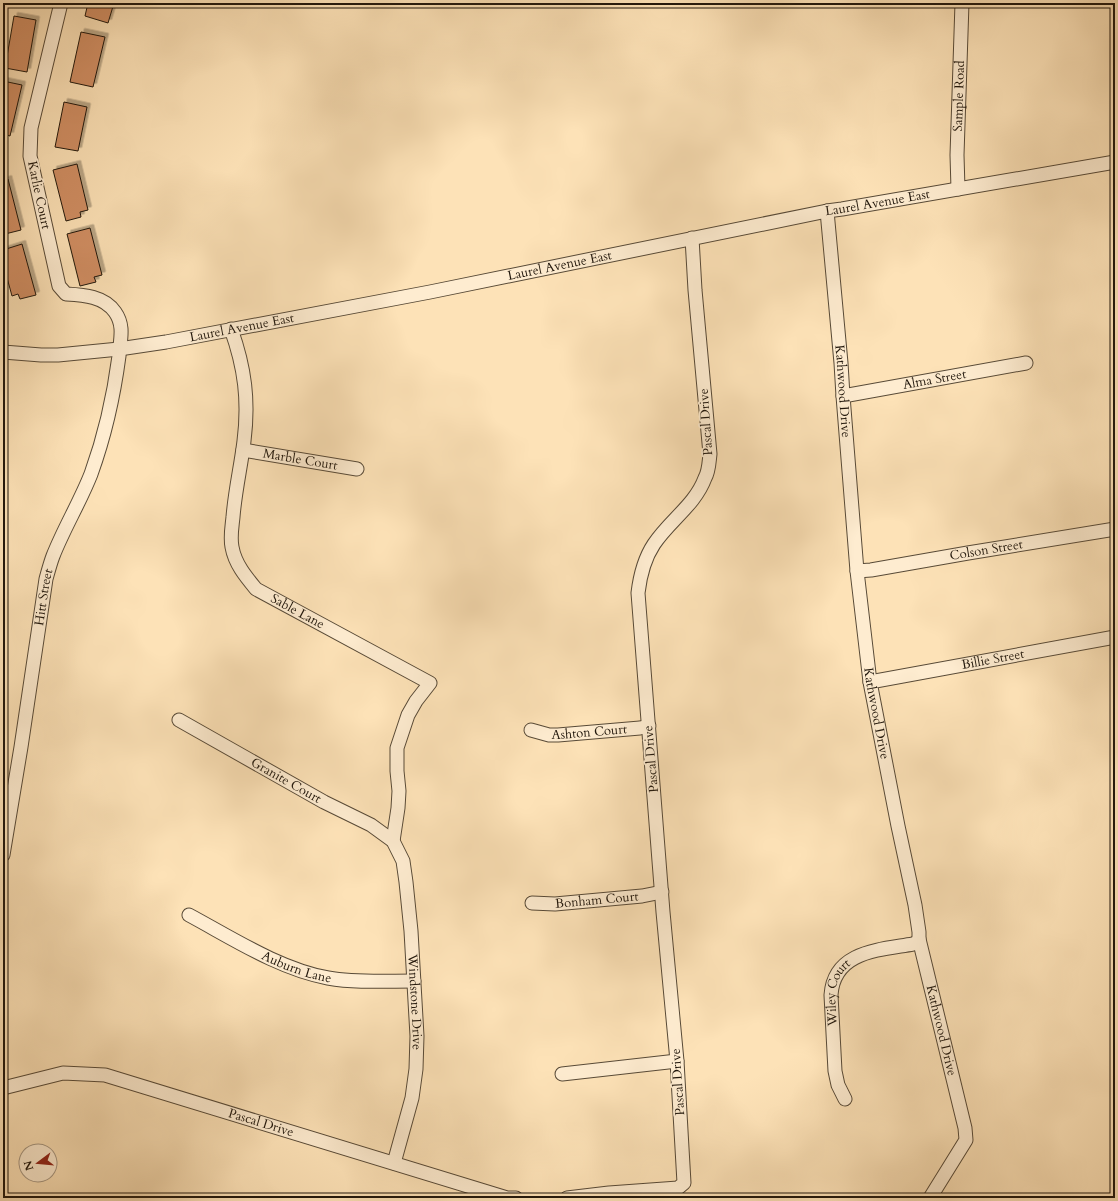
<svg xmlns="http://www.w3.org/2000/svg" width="1118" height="1201" font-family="Cardo,serif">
<defs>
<filter id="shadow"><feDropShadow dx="3.5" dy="-3.5" stdDeviation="0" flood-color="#0004"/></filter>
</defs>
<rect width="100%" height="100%" fill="#fde2b7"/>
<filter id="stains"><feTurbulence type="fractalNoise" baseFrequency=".005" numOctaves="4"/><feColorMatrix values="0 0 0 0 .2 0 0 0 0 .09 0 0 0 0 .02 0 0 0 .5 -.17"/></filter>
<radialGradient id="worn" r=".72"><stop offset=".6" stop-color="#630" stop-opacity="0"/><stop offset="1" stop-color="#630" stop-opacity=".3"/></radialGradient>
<!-- building -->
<g fill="#d08e64" stroke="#21170c" filter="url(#shadow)">
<path d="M88,3H114L108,23L85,16Z"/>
<path d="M14,16L36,20L27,72L5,68Z"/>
<path d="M81,32L105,37L93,87L70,82Z"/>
<path d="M3,81L22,85L10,136L3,134Z"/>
<path d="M64,102L87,107L78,151L55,147Z"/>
<path d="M77,164L88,210L80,212L81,217L66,221L53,170Z"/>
<path d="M8,179L21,230L5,234L3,229V181Z"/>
<path d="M90,228L102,275L94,277L96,282L80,286L67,234Z"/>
<path d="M22,244L36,295L20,299L18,294L12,296L3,263V250Z"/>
</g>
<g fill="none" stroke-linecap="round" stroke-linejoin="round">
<defs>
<g id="minor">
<path id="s1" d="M958,189L957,155L962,3"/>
<path id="s2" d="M827,211L841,363L843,396L857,571L870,682L898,826L915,905L919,932V939L965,1128L966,1140L930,1198"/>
<path id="s3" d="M231,329C245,368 249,401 244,441C241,466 235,491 233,517C232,527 230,537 232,547C235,564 246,577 256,589L430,683L416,701L408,715L397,748V771L399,791L398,808L393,841"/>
<path id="s4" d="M3,352L41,355H58L119,349L166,342L430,292L827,211L842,209L1115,162"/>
<path id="s5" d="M843,396L1026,363"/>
<path id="s6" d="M243,450L357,469"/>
<path id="s7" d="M857,571L871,570L968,553L1115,529"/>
<path id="s8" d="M870,682L1115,637"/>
<path id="s9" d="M179,720L324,802L371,825L393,841L403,861L406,882L411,931L417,1036L416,1069L412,1098L394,1163"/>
<path id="s10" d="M531,730L549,735H558L640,728L649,726"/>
<path id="s11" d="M3,855L21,747L46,579C48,572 50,564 53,556C64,528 80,502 91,474C104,438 114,394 119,356C120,340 125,326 115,312C104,296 84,295 66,294L59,286L30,156L31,128L61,3"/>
<path id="s12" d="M532,903L555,904L642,896L662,892"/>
<path id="s13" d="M189,915C232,938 279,969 328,978C356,983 386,981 414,981"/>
<path d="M562,1074L677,1061"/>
<path id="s14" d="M3,1088L63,1073L105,1075L507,1198H516"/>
<path id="s15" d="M845,1099L838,1085L835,1071L831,995C834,951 879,950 913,944L917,942L919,939"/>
<path d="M567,1198L609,1193L678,1188L684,1183L677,1061L663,912L638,593C640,576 644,559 654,544C670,520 695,505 705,478C709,471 709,462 710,454L695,290L692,238"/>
</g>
</defs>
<!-- minor casing -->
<use href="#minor" stroke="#584a37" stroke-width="15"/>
<!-- minor -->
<use href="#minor" stroke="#feecd0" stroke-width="13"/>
</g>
<g text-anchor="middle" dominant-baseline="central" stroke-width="3.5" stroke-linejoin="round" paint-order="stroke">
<!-- street labels -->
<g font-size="13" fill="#21170c" stroke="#feecd0">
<text stroke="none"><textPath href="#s1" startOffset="93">Sample Road</textPath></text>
<text transform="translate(39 195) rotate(78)">Karlie Court</text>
<text stroke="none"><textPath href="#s4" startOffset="889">Laurel Avenue East</textPath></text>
<text stroke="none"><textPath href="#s4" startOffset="565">Laurel Avenue East</textPath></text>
<text stroke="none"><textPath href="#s4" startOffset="241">Laurel Avenue East</textPath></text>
<text stroke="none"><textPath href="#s5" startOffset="93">Alma Street</textPath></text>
<text stroke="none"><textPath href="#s2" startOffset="181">Kathwood Drive</textPath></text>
<text transform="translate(706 422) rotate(-94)">Pascal Drive</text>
<text stroke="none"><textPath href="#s6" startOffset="58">Marble Court</textPath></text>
<text stroke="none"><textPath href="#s7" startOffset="131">Colson Street</textPath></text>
<text stroke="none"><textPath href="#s11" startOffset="261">Hitt Street</textPath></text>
<text stroke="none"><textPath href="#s3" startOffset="317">Sable Lane</textPath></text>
<text stroke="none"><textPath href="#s8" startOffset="125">Billie Street</textPath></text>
<text stroke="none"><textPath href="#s2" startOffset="505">Kathwood Drive</textPath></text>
<text stroke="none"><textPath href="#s10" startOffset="59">Ashton Court</textPath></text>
<text transform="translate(651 759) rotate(-95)">Pascal Drive</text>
<text stroke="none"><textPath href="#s9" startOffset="123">Granite Court</textPath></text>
<text stroke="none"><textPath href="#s12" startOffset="65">Bonham Court</textPath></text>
<text stroke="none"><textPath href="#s13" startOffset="120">Auburn Lane</textPath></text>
<text stroke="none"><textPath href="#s15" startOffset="110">Wiley Court</textPath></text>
<text stroke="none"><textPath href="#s9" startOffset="410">Windstone Drive</textPath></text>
<text stroke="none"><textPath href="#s2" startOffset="829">Kathwood Drive</textPath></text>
<text transform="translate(678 1082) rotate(-94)">Pascal Drive</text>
<text stroke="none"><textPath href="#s14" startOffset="267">Pascal Drive</textPath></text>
</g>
</g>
<!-- margin -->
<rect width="1118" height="1201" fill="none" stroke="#fde2b7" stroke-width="16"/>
<rect x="4" y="4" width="1110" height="1193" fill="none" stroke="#21170c" stroke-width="2"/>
<rect x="8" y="8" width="1102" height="1185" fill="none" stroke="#21170c"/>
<!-- north arrow -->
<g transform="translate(38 1163) rotate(254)"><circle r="19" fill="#feecd0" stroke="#a69782"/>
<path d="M0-3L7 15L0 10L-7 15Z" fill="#8f2418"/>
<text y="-6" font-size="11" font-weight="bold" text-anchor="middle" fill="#21170c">N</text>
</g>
<rect width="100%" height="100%" filter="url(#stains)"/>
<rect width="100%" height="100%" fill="url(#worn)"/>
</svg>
